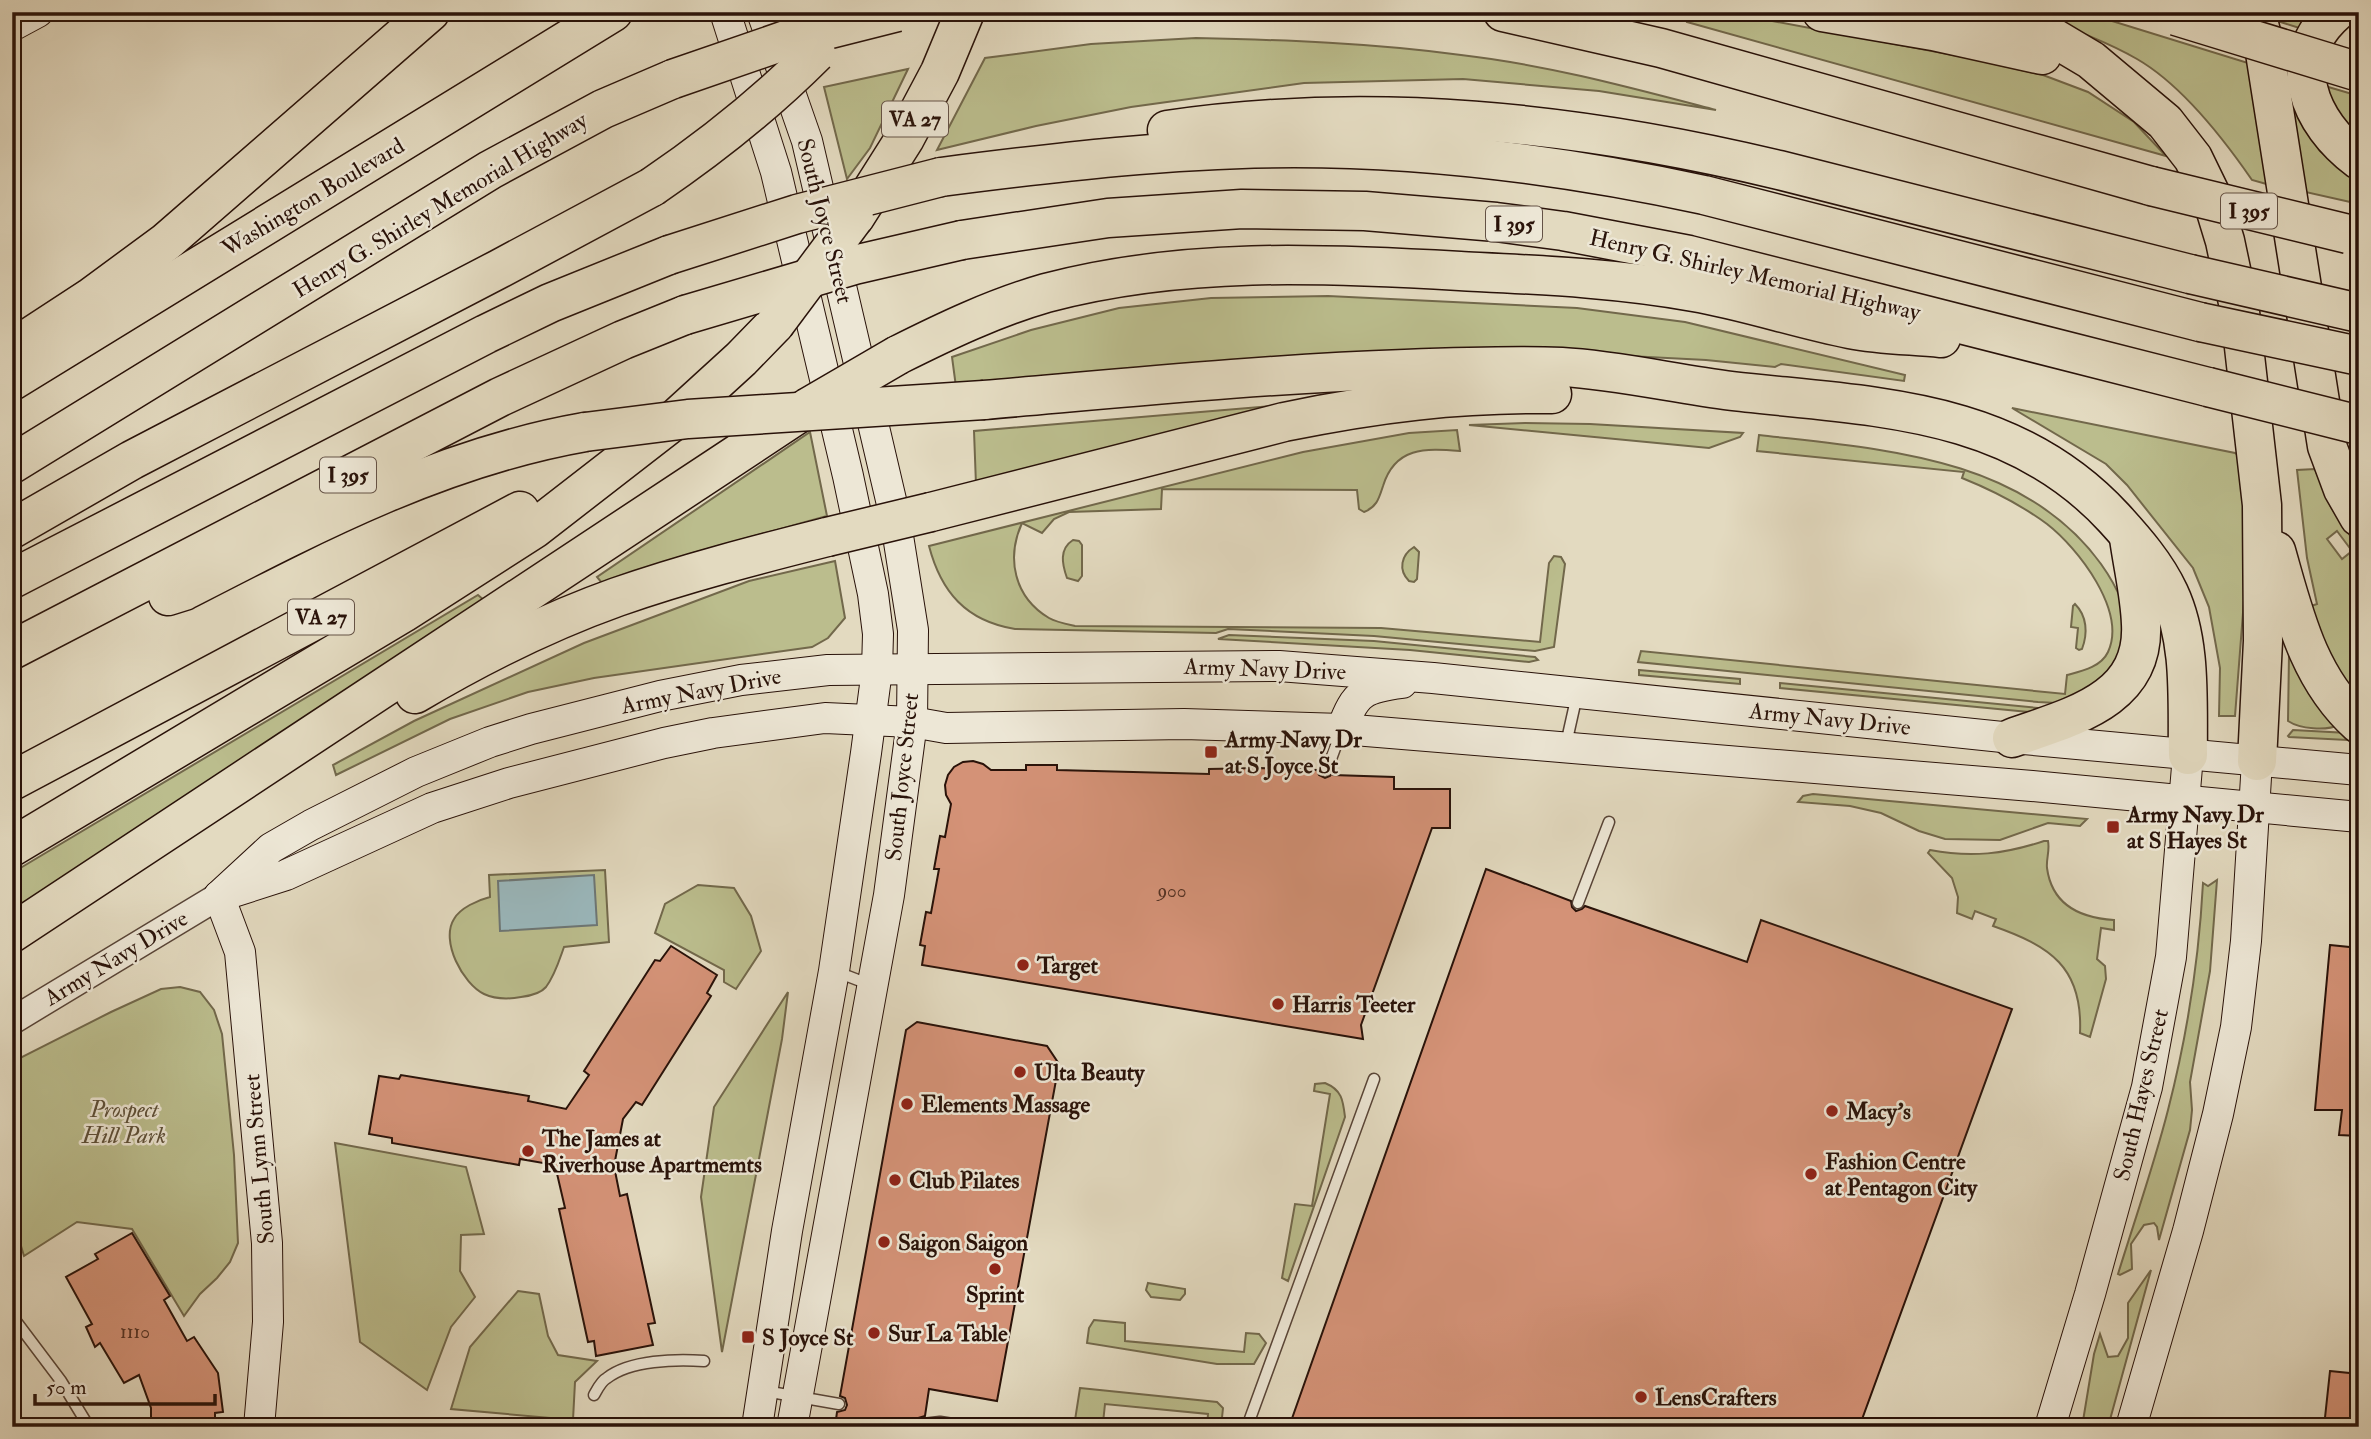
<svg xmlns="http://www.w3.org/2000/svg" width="2371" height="1439" font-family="'IM FELL Double Pica',serif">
<rect width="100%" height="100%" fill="#e3dac0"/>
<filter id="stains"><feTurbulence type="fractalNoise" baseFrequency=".00286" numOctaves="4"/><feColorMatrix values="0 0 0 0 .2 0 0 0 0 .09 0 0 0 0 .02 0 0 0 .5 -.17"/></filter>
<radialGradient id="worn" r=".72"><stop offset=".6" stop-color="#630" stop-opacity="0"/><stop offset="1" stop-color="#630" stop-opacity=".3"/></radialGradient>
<!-- green -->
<g fill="#bbbd8d" stroke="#72684b" stroke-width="2" fill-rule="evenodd">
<path d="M1689,12H1719L1746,16L1969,58L2043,75L2088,92L2134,122L2166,156L1687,22Z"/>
<path d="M2026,12H2083L2248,63L2270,185L2252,180C2223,138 2182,85 2137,59C2102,39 2063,26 2026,12Z"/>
<path d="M2269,12H2324L2309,31L2271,19Z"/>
<path d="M1196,38C1285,40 1373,43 1461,55C1548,65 1632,88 1716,110L1599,91L1463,79L1304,83L1131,107L1036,126L937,150L985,58L1091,44Z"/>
<path d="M908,69L870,148L847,179L824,87Z"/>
<path d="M2283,74L2297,113L2320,151L2359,182V204L2301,191Z"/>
<path d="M2325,86L2359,96V143L2350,136Z"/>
<path d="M1328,296L1577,308L1685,322L1905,375L1904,381L1781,364L1775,367L1706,360L1590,354L956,387L952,357L1031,330L1119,308L1211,298Z"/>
<path d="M1283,405L976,485L974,431Z"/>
<path d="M2012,408L2235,453L2242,458L2245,587L2235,716H2219L2220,668L2209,607L2193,568L2127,485L2106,464Z"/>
<path d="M1525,423L1590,424L1743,433L1740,437L1709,448L1469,425Z"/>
<path d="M1457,430L1460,451C1425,448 1395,447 1383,486C1379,498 1377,507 1364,512L1359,509L1357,490L1162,489L1161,509L1069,512L1054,519L1042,533L1022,523C1006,558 1014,597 1049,618C1056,622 1066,624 1075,626L1381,628L1540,642L1549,563L1554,556L1561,557L1565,564L1554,647L1535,651L1374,636L1228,629L1216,633L1015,629C966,621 941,592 929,546L1303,452L1409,433Z"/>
<path d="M810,432L827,516L693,553L602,583L597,577Z"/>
<path d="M1759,435C1880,449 2023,456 2101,564C2116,585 2129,611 2128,637C2127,652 2113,672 2107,686L2056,703L2038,702L1638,662L1641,651L2065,694L2067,675C2082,671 2101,667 2108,652C2127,611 2078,548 2047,524C2021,505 1992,490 1962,478L1964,472L1757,451Z"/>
<path d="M2315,469L2331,507L2359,549V706L2338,682L2311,606L2317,604L2307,558L2297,470ZM2337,531L2352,551L2342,559L2327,539Z"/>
<path d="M1073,540L1079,541L1082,545V576L1078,581L1067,578C1062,564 1059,549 1073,540Z"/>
<path d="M1414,547L1419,552L1417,579L1414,582L1409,581C1398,570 1401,555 1414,547Z"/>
<path d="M835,561L845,618L828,638L812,647L594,678L528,692L450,719L336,775L333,765L414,721L584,643L749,581Z"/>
<path d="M478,595L486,602L12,913V873Z"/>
<path d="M2075,604C2087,616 2088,633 2082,649L2079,650L2076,648L2078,628L2071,627L2073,606Z"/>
<path d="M1229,635L1374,641L1535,657L1538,660L1529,662L1410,650L1218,639Z"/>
<path d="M2289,654L2339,725C2326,731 2300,729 2288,721Z"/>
<path d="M1639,670L1740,679V684L1639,675Z"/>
<path d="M1780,683L2038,708H2053L2039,713L1780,688Z"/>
<path d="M2293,730L2348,733L2347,740L2289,737L2288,736Z"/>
<path d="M1813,794L2087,819L2080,826L2048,823L2000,840L1945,839L1919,831L1881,813L1850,806L1798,802L1803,796Z"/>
<path d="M2044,841H2048C2050,851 2046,859 2047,868C2052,905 2081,918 2114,920V930L2101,928L2097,959L2105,966L2106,979L2090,1037L2080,1033C2083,967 2050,946 1993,926L1996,919L1975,911L1972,919L1957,913L1958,897L1952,878L1928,853L1930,850C1971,858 2005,854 2044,841Z"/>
<path d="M605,870L609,942L564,947C559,961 555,975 546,987C541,993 529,996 521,997C510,999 495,999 484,994C463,984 440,941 454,919C460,908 478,900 490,897L489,875Z"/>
<path d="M2217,880L2210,971L2190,1082L2192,1110L2190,1130L2159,1240L2157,1227L2154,1223L2144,1225L2131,1244L2132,1269L2120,1275L2118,1274C2135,1219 2154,1165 2168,1110C2187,1036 2199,959 2203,883L2208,886Z"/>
<path d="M698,885L734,888L751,916L761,951L736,989L724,982V970L655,933L665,904Z"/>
<path d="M180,987L200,992L214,1010L222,1034L234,1155L238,1243L230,1262L217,1278L200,1294L184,1316L132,1229L77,1222L24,1256L12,1216V1062L111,1012L161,989Z"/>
<path d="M788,992L782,1039L722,1352L701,1197L714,1107Z"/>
<path d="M1325,1083C1342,1090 1343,1100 1345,1117L1288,1281L1282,1278L1295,1204L1312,1206L1330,1094L1314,1091L1315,1084Z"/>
<path d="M335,1143L466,1167L484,1234L461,1235L460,1271L475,1297L451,1327L427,1390L360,1342Z"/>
<path d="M2151,1270L2108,1427H2082L2094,1354L2100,1334L2108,1357L2118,1356L2128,1338V1303Z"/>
<path d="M1148,1283L1185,1289V1294L1180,1300L1151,1297L1146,1290Z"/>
<path d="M518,1291L539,1294L548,1336L558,1355L597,1361L575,1382L573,1420L451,1409L470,1347Z"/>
<path d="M1094,1320L1125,1323V1341L1244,1352L1246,1333L1259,1334L1266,1343L1254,1364H1217L1087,1343L1089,1328Z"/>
<path d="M1080,1388L1217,1402L1223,1408L1221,1427H1207L1208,1414L1105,1404L1103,1423L1075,1420Z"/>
</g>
<!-- water -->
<path fill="#9ab8bd" stroke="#6d7675" stroke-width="2" d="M594,875L597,925L500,931L498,881Z"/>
<!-- building -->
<g fill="#d49277" stroke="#291209" stroke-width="2">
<path d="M973,761L983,764L991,770H1026V765H1057V770L1209,774V769L1260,768L1317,770L1319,775L1325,778L1330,776L1333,772V775L1394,777V789H1450V828H1432L1361,1025L1363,1039L922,965L925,946L920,945L926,912L931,913L939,869H934L940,836L945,837L951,804L946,795L945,785L948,775L954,767L963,762Z"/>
<path d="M1486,869L1571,901L1572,907L1576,911L1582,909L1585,906L1747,962L1761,920L2012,1009L1861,1422L1848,1419V1427H1289Z"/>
<path d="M2330,945L2359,948V1136L2339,1135L2342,1110H2315Z"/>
<path d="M671,946L717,975L707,993L711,996L642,1105L636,1102L623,1119L614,1166L620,1196L627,1194L655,1323L648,1324L653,1345L596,1356L594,1341L588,1342L559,1209L565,1208L555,1165L520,1159L519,1165L392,1143V1138L369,1134L379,1076L399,1079L401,1075L529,1096L528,1101L566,1109L589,1075L584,1071L655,960L660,961Z"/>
<path d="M917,1022L1047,1046L1059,1064L997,1401L929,1389L925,1416L918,1418L916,1427H835L837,1412L845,1410L847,1405L845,1398L840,1396L906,1030Z"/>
<path d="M132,1233L170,1296L164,1300L187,1341L194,1337L218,1373L223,1412L215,1413V1427H151V1408L139,1375L124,1383L100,1343L95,1347L86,1327L92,1324L66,1277L98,1259L95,1254Z"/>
<path d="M2330,1371L2359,1374V1427H2324Z"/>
</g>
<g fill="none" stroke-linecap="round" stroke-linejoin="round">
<defs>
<g id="service">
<path d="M1566,744L1577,695"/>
<path d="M1325,770L1331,759L1341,732"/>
<path d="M1578,903L1609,822"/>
<path d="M837,972L871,985"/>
<path d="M12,1316L61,1381L89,1427"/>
<path d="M765,1391L839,1404"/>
<path d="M594,1395C597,1390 601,1381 607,1378C630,1360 676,1359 704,1361"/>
<path d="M923,1424L940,1422L972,1427"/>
<path d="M1247,1427L1374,1079"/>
</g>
<path id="tertiary" d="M12,1021L219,896"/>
<g id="secondary">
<path d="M725,12L776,172L848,476L873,594L878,634L877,670L866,753L834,971L787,1231L757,1427"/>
<path d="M762,12L807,141L895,517L913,630L912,722L889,895L792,1427"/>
<path d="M12,26L38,12"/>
<path d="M1342,729C1355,692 1364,688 1402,683"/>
<path d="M230,893L286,875L432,808L509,783L664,743L713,733L825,718L912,722L946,728L1184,724L1342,729L2032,786L2359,817"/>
<path d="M219,896L271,848L311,825L416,772L490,742L531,729L660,696L741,680L828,670L1279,666L1433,678L2012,738L2359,770"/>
<path d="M219,896L240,952L267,1243L268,1322L259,1427"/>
<path d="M2050,1427L2090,1294L2147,1087L2171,957L2188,755"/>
<path d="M2131,1427L2188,1231L2218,1114L2236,1027L2246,941L2257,761"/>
</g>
<g id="motorway">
<path d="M1503,12L1661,48L2151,186"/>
<path d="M1822,12L1933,31L2042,55"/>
<path d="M1984,12L2054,38L2091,60L2165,122L2193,158L2211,195L2225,241L2240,312L2262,505L2263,641L2257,761"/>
<path d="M2256,12L2263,40L2327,446L2343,489L2359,517"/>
<path d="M2336,12C2282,59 2309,123 2359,160"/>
<path d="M1167,130C1372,100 1578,122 1779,170L2190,274"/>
<path d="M941,177C1058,162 1176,148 1294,148C1433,148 1569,166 1704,195L2200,322"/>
<path d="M855,217L905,138L940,72L965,12"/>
<path d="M962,240L1108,218L1242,209L1365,211L1496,222L1563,231L1689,255L2208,387"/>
<path d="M12,349L90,298L166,242L430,12"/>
<path d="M898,355C946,331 994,308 1046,293C1182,257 1321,263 1460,271C1539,275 1617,278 1694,292C1747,301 1798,319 1850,329C1880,335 1911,335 1941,338"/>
<path d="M12,381L613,12"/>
<path d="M984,400C1124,388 1264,374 1405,369C1457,367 1510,365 1562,367C1618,370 1675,384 1732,391C1872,407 2011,406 2114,518C2135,541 2156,565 2169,593C2192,642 2187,702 2188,755"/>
<path d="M12,464L490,170L603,109L673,79"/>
<path d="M931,512L1284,422C1376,403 1458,393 1552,394"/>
<path d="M12,529L132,460L499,269L652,187"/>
<path d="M2276,551C2294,614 2308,678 2359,724"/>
<path d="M12,579L486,334L550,303L669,255"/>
<path d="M168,596L184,591C312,525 441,457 585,432"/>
<path d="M12,650L500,397L623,340L685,315"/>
<path d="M415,694C479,656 547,622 617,597C686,573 756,555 827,537"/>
<path d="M2012,738C2070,717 2145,701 2141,624C2140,595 2133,567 2129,538"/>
<path d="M12,781L520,511"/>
<path d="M12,847L403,613L534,529L672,422L741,359L775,324"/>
<path d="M12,933L807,408"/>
</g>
</defs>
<!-- service casing -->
<use href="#service" stroke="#584437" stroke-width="13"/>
<!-- tertiary casing -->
<use href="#tertiary" stroke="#584437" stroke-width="29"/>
<!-- secondary casing -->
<use href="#secondary" stroke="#291209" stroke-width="32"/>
<!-- motorway casing -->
<use href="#motorway" stroke="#291209" stroke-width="41"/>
<!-- service -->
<use href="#service" stroke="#ede7d6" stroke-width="10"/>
<!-- tertiary -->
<use href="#tertiary" stroke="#ede7d6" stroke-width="26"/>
<!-- secondary -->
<use href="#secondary" stroke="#ede7d6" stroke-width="30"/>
<!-- motorway -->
<use href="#motorway" stroke="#e3dac0" stroke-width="38"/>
<defs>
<g id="motorway-bridge">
<path d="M2176,16L2359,72"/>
<path d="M673,79L786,40L897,12"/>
<path d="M2151,186L2348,234"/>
<path d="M652,187C711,147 766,103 816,53"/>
<path d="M669,255L797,214L941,177"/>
<path d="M2190,274L2359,313"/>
<path d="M685,315L854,265L962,240"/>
<path d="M2200,322L2359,356"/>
<path d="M775,324L854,218"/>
<path d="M2208,387L2359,425"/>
<path d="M807,408L898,355"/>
<path d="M585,432L688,419L984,400"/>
<path d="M827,537L931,512"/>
</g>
</defs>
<!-- motorway-bridge casing -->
<use href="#motorway-bridge" stroke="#291209" stroke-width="41" stroke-linecap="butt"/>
<!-- motorway-bridge -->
<use href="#motorway-bridge" stroke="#e3dac0" stroke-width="38"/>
</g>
<!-- markers -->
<g fill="#8f2418" stroke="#ede7d6" stroke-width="2.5">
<rect x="1204" y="745" width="14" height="14" rx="3.5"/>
<rect x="2106" y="820" width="14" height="14" rx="3.5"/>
<circle cx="1023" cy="965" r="7"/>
<circle cx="1278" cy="1004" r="7"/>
<circle cx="1020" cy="1072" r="7"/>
<circle cx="907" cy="1104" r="7"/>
<circle cx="1832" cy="1111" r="7"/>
<circle cx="528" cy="1151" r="7"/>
<circle cx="1811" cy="1174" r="7"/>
<circle cx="895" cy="1180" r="7"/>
<circle cx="884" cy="1242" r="7"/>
<circle cx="995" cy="1269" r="7"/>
<circle cx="874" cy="1333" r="7"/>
<rect x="741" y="1330" width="14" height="14" rx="3.5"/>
<circle cx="1641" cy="1397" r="7"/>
</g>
<g text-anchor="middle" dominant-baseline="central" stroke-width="5" stroke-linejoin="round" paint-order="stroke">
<!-- number labels -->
<g font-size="19" fill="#543224">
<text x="1172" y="891">900</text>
<text x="135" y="1332">1110</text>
</g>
<!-- shield labels -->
<g fill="#ede7d6" stroke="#645246" stroke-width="2">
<rect x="882" y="101.5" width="66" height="35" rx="5"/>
<rect x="2221" y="193.5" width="56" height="35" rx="5"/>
<rect x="1486" y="206.5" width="56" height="35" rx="5"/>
<rect x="320" y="457.5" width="56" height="35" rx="5"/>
<rect x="288" y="599.5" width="66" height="35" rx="5"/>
</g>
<g font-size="21" font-weight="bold" fill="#291209">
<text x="915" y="119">VA 27</text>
<text x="2249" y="211">I 395</text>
<text x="1514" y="224">I 395</text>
<text x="348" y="475">I 395</text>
<text x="321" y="617">VA 27</text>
</g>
<!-- street labels -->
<g font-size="23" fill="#291209" stroke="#ede7d6">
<text transform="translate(313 197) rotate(-31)">Washington Boulevard</text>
<text transform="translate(440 205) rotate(-31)">Henry G. Shirley Memorial Highway</text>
<text transform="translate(825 221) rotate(76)">South Joyce Street</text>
<text transform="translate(1755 275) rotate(13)">Henry G. Shirley Memorial Highway</text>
<text transform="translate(1265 669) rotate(2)">Army Navy Drive</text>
<text transform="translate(701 691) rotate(-11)">Army Navy Drive</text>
<text transform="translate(1830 719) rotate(6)">Army Navy Drive</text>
<text transform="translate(902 777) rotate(-84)">South Joyce Street</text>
<text transform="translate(116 958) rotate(-31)">Army Navy Drive</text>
<text transform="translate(2141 1095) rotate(-77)">South Hayes Street</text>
<text transform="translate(259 1159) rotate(-95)">South Lynn Street</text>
</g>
<!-- poi labels -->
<g font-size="23" font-weight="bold" fill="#291209" stroke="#ede7d6" text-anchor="start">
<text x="1225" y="739">Army Navy Dr<tspan x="1225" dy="26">at S Joyce St</tspan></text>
<text x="2127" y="814">Army Navy Dr<tspan x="2127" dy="26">at S Hayes St</tspan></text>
<text x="1037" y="965">Target</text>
<text x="1292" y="1004">Harris Teeter</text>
<text x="1034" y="1072">Ulta Beauty</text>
<text x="921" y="1104">Elements Massage</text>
<text x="1846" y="1111">Macy's</text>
<text x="542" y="1138">The James at<tspan x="542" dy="26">Riverhouse Apartmemts</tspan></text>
<text x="1825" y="1161">Fashion Centre<tspan x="1825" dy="26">at Pentagon City</tspan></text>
<text x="909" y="1180">Club Pilates</text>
<text x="898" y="1242">Saigon Saigon</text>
<text x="995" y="1294" text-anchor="middle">Sprint</text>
<text x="888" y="1333">Sur La Table</text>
<text x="762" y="1337">S Joyce St</text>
<text x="1655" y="1397">LensCrafters</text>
</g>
<!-- park labels -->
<g font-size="23" font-style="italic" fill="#5c4e37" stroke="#ede7d6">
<text x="124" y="1109">Prospect<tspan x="124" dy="26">Hill Park</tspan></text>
</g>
</g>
<!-- margin -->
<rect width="2371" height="1439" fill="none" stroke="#e3dac0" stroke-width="42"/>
<rect x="14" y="14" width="2343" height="1411" fill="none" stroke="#291209" stroke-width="3.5"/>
<rect x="21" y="21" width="2329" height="1397" fill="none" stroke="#291209" stroke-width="2"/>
<!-- scale -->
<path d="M35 1394v10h180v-10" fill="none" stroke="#291209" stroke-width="3.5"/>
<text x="46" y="1394" font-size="21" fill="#291209" stroke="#ede7d6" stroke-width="5" paint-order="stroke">50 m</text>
<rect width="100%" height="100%" filter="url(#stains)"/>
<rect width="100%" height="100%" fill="url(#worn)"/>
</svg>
